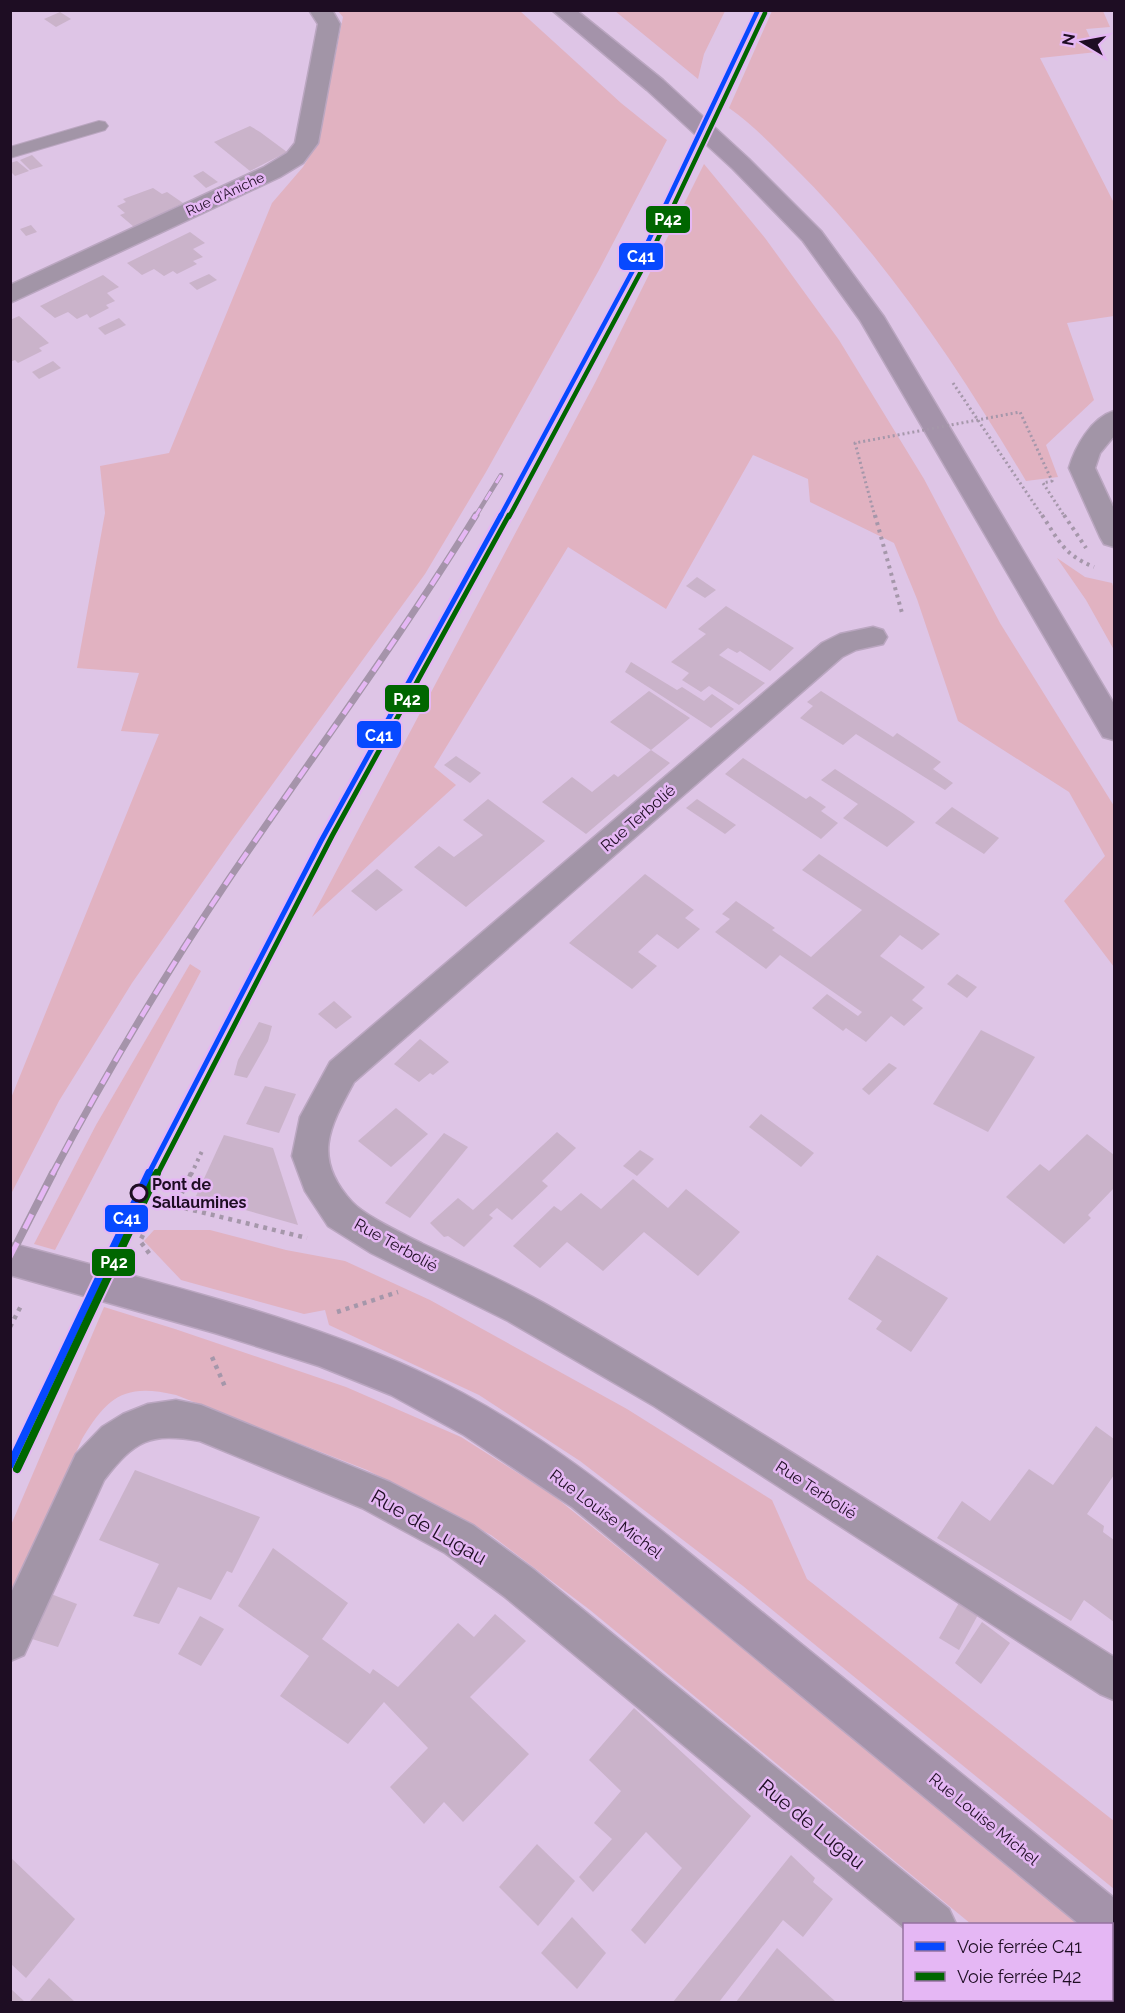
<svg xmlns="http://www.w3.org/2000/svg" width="1125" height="2013" font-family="Raleway,sans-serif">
<rect width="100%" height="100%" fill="#dec5e6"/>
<!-- green -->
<g fill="#e1b2c1">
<path d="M338,11H520L621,103L667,140L599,270L486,472L425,574L232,840L132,983L59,1101L11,1194V1098L159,734L121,731L139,673L77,668L105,513L100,466L169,453L272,203L303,167L318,142L343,17Z"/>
<path d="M615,11H725L704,54L698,79Z"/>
<path d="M772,11H1103L1110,27L1086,29L1097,52L1040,58L1114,203V316L1067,323L1094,400L1046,445L1058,477L1026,481C959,369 886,258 793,166C773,146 753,125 729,108Z"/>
<path d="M704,164L765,238L839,340L924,479L1000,623L1114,806V967L1064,901L1105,856L1069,792L958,721L917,599L894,543L810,502L808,479L753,455L666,609L568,547L434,767L456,785L312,917L596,381Z"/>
<path d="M1057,558L1085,577L1112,583L1114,589V650L1086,600Z"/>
<path d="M190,964L201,971L55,1250L34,1244L96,1125Z"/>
<path d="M154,1230H210L286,1250L345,1261L430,1300L627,1409L772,1500L807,1579L1114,1821V1889L743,1586L580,1461L479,1395L329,1325L325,1310L304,1314L181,1280L144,1241Z"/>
<path d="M104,1307L175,1329L346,1387L461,1437L554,1496L953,1818L1081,1924H971L590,1610L491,1535L367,1470L176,1395C125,1383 108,1396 82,1439L11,1600V1525Z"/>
</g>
<!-- building -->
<g fill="#cab3ca">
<path d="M60,12L71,19L56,27L44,19Z"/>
<path d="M250,126L260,132L287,152L250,171L214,142Z"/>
<path d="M32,155L43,166L30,170L20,160Z"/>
<path d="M17,161L29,171L15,176L10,171V163Z"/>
<path d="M203,171L218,182L206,188L193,176Z"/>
<path d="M153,188L162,194L167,192L183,203L134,227L120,215L125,213L117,206L126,202L123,199Z"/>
<path d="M31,225L37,232L26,236L20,229Z"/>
<path d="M190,232L205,243L193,249L203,257L193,261L197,264L177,274L173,271L164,276L154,269L142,275L127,263Z"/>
<path d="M209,274L217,280L197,290L189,283Z"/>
<path d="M103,275L119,287L107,293L115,301L106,305L109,308L90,318L87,314L77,319L68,312L55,318L40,306Z"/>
<path d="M19,316L49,343L39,348L42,351L18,363L15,360L10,362V320Z"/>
<path d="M119,318L126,325L105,335L98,328Z"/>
<path d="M53,361L61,368L39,379L32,372Z"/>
<path d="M697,577L716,590L705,598L686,586Z"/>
<path d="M726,606L794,648L770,671L740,651L737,653L728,648L719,655L765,683L739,705L709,686L701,692L682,680L689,673L671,662L706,634L698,629Z"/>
<path d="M631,662L677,690L682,687L704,701L712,694L734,709L711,728L625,672Z"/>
<path d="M649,691L690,718L651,750L670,763L586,834L542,802L572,777L592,792L614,774L618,777L651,750L610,722Z"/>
<path d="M821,691L893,737L897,733L941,762L933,769L953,783L945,790L856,734L843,745L800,718L813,706L807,702Z"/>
<path d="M456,756L481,773L470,783L444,765Z"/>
<path d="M743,758L806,799L810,796L826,807L821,811L838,823L821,839L725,774Z"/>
<path d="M835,769L904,814L915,822L887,847L843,818L858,804L821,780Z"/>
<path d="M488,799L545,841L466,907L414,867L439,846L454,857L483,835L463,820Z"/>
<path d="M697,799L736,825L725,834L686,808Z"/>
<path d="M952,807L999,838L984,854L935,823Z"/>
<path d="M819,854L940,934L922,950L900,935L880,956L925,987L912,1000L923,1008L904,1026L891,1016L866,1042L846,1028L843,1031L812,1008L827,994L858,1016L862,1012L780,955L766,969L715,932L730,919L722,914L736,901L775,928L772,930L811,957L862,910L802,870Z"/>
<path d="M377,869L403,890L376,911L351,891Z"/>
<path d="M645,874L694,910L685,918L700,929L678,949L657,934L638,952L657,966L632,989L569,943Z"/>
<path d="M957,974L977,987L967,998L947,984Z"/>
<path d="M334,1001L352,1017L336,1029L318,1014Z"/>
<path d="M259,1022L272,1026L268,1041L247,1078L234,1075L238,1060Z"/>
<path d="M981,1030L1035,1057L988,1132L933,1104Z"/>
<path d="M420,1039L449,1062L433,1075L430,1073L419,1082L394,1064Z"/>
<path d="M889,1063L897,1068L869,1095L862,1089Z"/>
<path d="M265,1086L296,1094L279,1133L246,1124Z"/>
<path d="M396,1108L428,1134L391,1167L358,1141Z"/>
<path d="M761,1114L814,1153L801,1167L749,1127Z"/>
<path d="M557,1132L576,1148L542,1181L548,1186L512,1220L497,1208L489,1215L493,1218L464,1247L448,1236L444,1237L430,1223L458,1198L473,1210Z"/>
<path d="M444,1133L468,1147L410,1218L385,1203Z"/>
<path d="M1087,1134L1114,1155V1188L1088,1215L1091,1218L1064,1244L1006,1197L1040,1164L1049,1171Z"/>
<path d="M224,1135L273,1148L298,1225L196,1196Z"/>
<path d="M640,1150L654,1159L637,1176L623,1166Z"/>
<path d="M633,1179L668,1208L686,1189L740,1232L698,1276L644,1232L603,1271L567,1242L540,1268L513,1246L554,1206L561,1211L581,1193L601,1209Z"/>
<path d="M877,1255L948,1298L911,1352L876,1329L882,1321L848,1299Z"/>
<path d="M1096,1426L1114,1439V1475L1087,1514L1104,1526L1103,1532L1114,1540V1622L1084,1600L1071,1621L937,1538L962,1501L990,1521L1029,1469L1053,1485Z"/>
<path d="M135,1470L260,1517L232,1573L227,1571L211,1600L178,1587L159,1624L133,1616L159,1564L99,1540Z"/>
<path d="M273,1548L348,1603L322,1639L370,1674L373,1669L398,1687L458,1623L474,1637L495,1614L526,1641L470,1697L529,1754L463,1822L444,1802L424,1824L390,1787L428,1748L384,1702L348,1744L280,1696L309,1656L238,1606Z"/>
<path d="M51,1594L77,1604L58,1647L32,1639Z"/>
<path d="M960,1601L979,1613L959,1650L939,1638Z"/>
<path d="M200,1616L224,1629L201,1666L178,1654Z"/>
<path d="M982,1622L1010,1643L981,1684L955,1663Z"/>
<path d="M634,1708L751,1816L645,1944L631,1930L682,1868L646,1832L593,1892L579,1877L612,1839L594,1823L621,1791L589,1760Z"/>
<path d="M537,1844L575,1881L538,1926L499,1887Z"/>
<path d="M791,1855L815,1878L813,1882L833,1899L803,1937L783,1920L719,2002H673Z"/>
<path d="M10,1857L75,1919L26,1978L10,1963Z"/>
<path d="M572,1917L606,1953L577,1989L541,1953Z"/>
<path d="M777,1948L836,2002H736Z"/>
<path d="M49,1978L75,2002H29Z"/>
<path d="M10,1988L25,2002H10Z"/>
</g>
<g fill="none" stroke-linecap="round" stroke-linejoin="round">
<defs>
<path id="lane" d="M99,121L105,122L108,126L105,130L10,158V147Z"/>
<g id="street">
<path d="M309,10H332L340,24L318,143L303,163L280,177L10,303V285L264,167L287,153L295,143L318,24Z"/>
<path d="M1114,411V436L1100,453L1095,468L1114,509V547L1104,544L1100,537L1069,468C1075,447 1091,418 1114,411Z"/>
<path d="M873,627L883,630L887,637L883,644L856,650L842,657L354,1082C329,1128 312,1158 352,1202C366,1217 404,1234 423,1244C468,1265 513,1285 556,1310C746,1420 929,1540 1114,1657V1700L1100,1694L654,1406L508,1321L371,1253L328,1226L305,1191L292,1156L300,1117L330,1062L822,643L840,634Z"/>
<path d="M176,1400L201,1405L390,1482L473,1525L533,1569L949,1909L956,1924H904V1928L505,1597L445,1553L362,1508L200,1441C150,1432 135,1440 104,1480L24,1655L10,1661V1595L76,1454L102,1427L123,1414L148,1404Z"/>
<path d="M1007,2000H1054L1055,2002H1008Z"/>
</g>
<g id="secondary">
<path d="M552,10H576L663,80L749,159L821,231L884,317L1114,704V740L1103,737L860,320L803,241L733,169L647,90Z"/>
<path d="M10,1243C146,1280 287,1312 416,1370C542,1427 647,1519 753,1605C874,1703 994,1800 1114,1898V1947L1112,1946V1924H1079L572,1507L464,1435L391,1395L319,1366L215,1333L10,1275Z"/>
</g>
</defs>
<!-- lane casing -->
<use href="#lane" stroke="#baa6c0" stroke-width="2"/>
<!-- street casing -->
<use href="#street" stroke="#baa6c0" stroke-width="3"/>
<!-- secondary casing -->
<use href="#secondary" stroke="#baa6c0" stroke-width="3"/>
<!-- path-far2 -->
<path stroke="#a597aa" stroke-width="3" stroke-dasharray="2 3" stroke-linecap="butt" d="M953,383L1043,517"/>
<!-- path-far1 -->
<g stroke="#a597aa" stroke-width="4" stroke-dasharray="3 4.5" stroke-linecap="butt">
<path d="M1042,515C1059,541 1064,555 1094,567"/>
<path d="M191,1175L202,1151"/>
</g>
<!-- path -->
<g stroke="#a597aa" stroke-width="4.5" stroke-dasharray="4 5" stroke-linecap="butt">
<path d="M191,1173L176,1206L307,1238"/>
<path d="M147,1227L140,1241L152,1257"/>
<path d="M337,1312L398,1292"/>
<path d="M10,1327L22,1304"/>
<path d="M212,1357L226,1389"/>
</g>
<!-- lane -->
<use href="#lane" fill="#a295a7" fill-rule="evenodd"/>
<!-- street -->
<use href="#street" fill="#a295a7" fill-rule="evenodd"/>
<!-- secondary -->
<use href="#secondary" fill="#a493aa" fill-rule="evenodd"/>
<defs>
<path id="rail-far2" d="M475,517L501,475"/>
<path id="rail-far1" d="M52,1175C106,1073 165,974 229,879C311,758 399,640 476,515"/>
<path id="rail" d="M10,1257L53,1173"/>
</defs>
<!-- rail-far2 casing -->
<use href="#rail-far2" stroke="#a594aa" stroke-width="4.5"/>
<!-- rail-far1 casing -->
<use href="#rail-far1" stroke="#a594aa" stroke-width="7"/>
<!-- rail casing -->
<use href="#rail" stroke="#a594aa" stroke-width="8"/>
<!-- rail-far2 -->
<use href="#rail-far2" stroke="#e5b7f4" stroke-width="3" stroke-dasharray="10" stroke-linecap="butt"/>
<!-- rail-far1 -->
<use href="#rail-far1" stroke="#e5b7f4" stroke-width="4.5" stroke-dasharray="13" stroke-linecap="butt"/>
<!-- rail -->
<use href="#rail" stroke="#e5b7f4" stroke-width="5" stroke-dasharray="16" stroke-linecap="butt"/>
<!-- path-bridge-far1 -->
<path stroke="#a597aa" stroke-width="3" stroke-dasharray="2 3" stroke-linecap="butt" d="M875,517L855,443L1020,412L1052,481L1043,483L1065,517"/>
<!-- path-bridge -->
<g stroke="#a597aa" stroke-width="4" stroke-dasharray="3 4.5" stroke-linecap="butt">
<path d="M875,515L902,613"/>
<path d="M1064,515L1086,548"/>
</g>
<defs>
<path id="rail-1-far2" d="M500,517L645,248L758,10"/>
<path id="rail-1-far1" d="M148,1175L321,841L501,515"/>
<path id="rail-1" d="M10,1465L149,1173"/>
<path id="rail-2-far2" d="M509,517L652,251L765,13"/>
<path id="rail-2-far1" d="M157,1175L332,836L509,515"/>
<path id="rail-2" d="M17,1469L157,1173"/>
</defs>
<!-- rail-1-far2 casing -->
<use href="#rail-1-far2" stroke="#e5b7f4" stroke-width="8"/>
<!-- rail-1-far1 casing -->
<use href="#rail-1-far1" stroke="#e5b7f4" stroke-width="10"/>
<!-- rail-1 casing -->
<use href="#rail-1" stroke="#e5b7f4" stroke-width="12"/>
<!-- rail-2-far2 casing -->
<use href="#rail-2-far2" stroke="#e5b7f4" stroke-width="8"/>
<!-- rail-2-far1 casing -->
<use href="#rail-2-far1" stroke="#e5b7f4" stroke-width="10"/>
<!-- rail-2 casing -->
<use href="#rail-2" stroke="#e5b7f4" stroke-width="12"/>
<!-- rail-1-far2 -->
<use href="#rail-1-far2" stroke="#0749ff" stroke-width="4.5"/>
<!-- rail-1-far1 -->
<use href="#rail-1-far1" stroke="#0749ff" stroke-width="5"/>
<!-- rail-1 -->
<use href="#rail-1" stroke="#0749ff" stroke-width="8"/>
<!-- rail-2-far2 -->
<use href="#rail-2-far2" stroke="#060" stroke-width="4.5"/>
<!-- rail-2-far1 -->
<use href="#rail-2-far1" stroke="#060" stroke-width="5"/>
<!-- rail-2 -->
<use href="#rail-2" stroke="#060" stroke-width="8"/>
</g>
<!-- markers -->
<circle fill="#e5b7f4" stroke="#1e0d23" stroke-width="3" cx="139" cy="1193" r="8"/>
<g text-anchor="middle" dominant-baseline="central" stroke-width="5" stroke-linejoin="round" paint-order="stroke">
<!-- far-street labels -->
<g font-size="14" fill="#1e0d23" stroke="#e5b7f4">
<text transform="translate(225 194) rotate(-25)">Rue d'Aniche</text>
</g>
<!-- street labels -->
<g font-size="16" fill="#1e0d23" stroke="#e5b7f4">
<text transform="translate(638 818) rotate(-41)">Rue Terbolié</text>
<text transform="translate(396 1245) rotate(29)">Rue Terbolié</text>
<text transform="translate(816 1490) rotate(33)">Rue Terbolié</text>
<text transform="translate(606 1514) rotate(37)">Rue Louise Michel</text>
<text transform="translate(984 1819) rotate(39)">Rue Louise Michel</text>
</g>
<!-- stop labels -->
<g font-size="16" font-weight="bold" fill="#1e0d23" stroke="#e5b7f4" text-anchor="start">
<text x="152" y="1184">Pont de<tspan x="152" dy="18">Sallaumines</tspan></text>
</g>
<!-- near-street labels -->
<g font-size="20" fill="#1e0d23" stroke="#e5b7f4">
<text transform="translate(429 1527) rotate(30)">Rue de Lugau</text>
<text transform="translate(812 1824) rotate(39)">Rue de Lugau</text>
</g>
</g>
<g stroke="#e5b7f4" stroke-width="2">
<rect x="645" y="205" width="46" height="29" rx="6" fill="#060"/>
<rect x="618" y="242" width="46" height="29" rx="6" fill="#0749ff"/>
<rect x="384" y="684" width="46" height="29" rx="6" fill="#060"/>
<rect x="356" y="720" width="46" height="29" rx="6" fill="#0749ff"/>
<rect x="104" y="1204" width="45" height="29" rx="6" fill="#0749ff"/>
<rect x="91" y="1248" width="45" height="29" rx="6" fill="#060"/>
</g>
<g font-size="16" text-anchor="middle" font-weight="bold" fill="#fff">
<text x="668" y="225">P42</text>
<text x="641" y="262">C41</text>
<text x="407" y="705">P42</text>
<text x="379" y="741">C41</text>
<text x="127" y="1224">C41</text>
<text x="114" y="1268">P42</text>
</g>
<!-- border -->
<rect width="1125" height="2013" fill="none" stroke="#1e0d23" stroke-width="24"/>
<!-- legend -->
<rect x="903" y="1923" width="210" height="78" fill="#e5b7f4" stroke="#9573a0" stroke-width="1.5"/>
<rect x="915" y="1942" width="30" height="9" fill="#0749ff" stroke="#9573a0" stroke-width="1.5"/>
<text x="957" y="1953" font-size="18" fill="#1e0d23">Voie ferrée C41</text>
<rect x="915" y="1972" width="30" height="9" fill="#006600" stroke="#9573a0" stroke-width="1.5"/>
<text x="957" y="1983" font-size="18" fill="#1e0d23">Voie ferrée P42</text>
<!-- north arrow -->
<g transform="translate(1083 42) rotate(280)" stroke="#e5b7f4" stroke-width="4.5" paint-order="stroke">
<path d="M0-4.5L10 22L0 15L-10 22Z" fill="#1e0d23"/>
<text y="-9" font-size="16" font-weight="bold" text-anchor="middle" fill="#1e0d23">N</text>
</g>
</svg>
